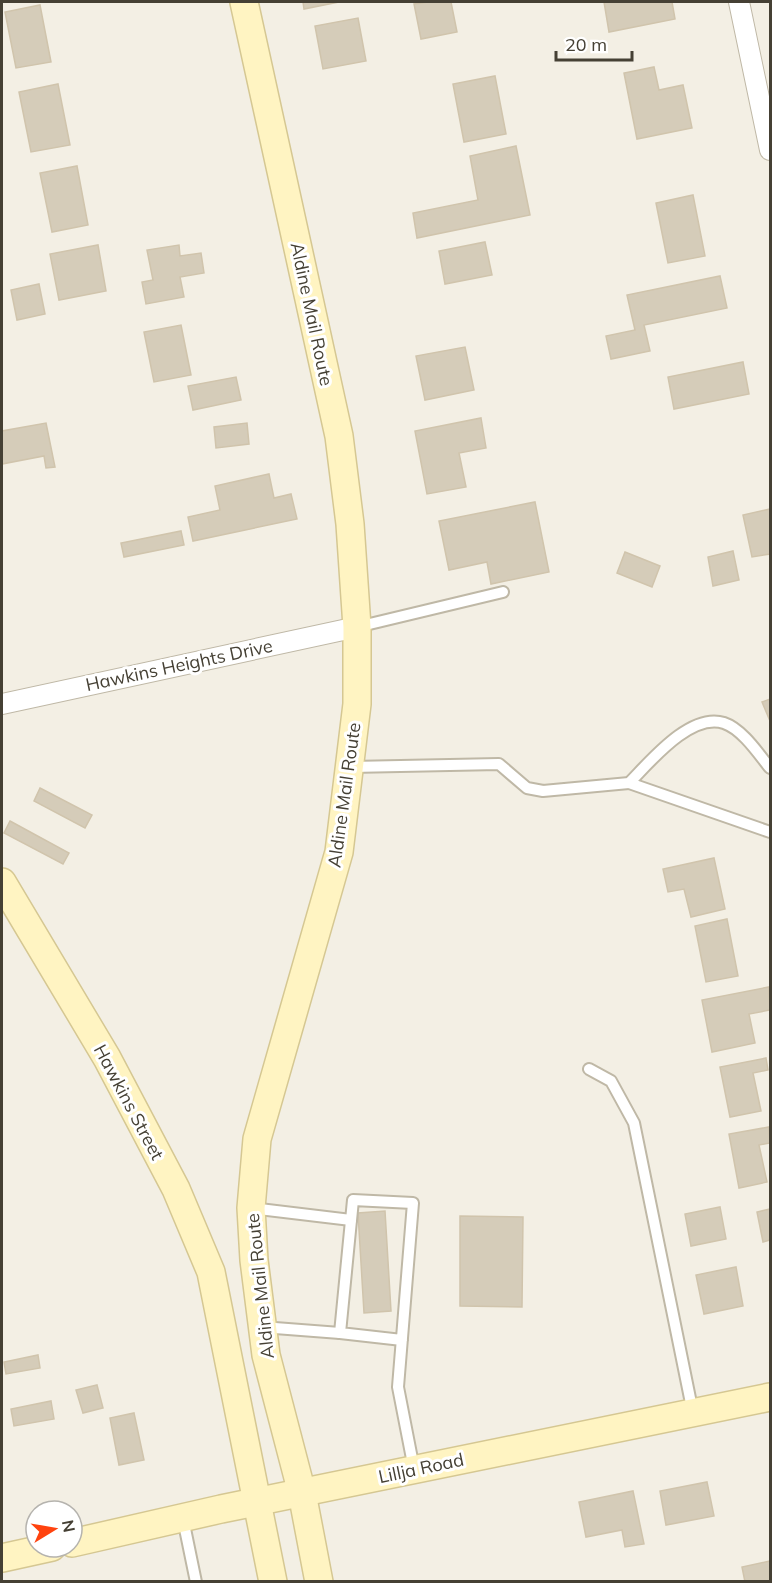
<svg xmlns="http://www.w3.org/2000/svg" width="772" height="1583" font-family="Mulish,sans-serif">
<rect width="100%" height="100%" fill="#f3efe4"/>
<!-- building -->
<g fill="#d5ccb9" stroke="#d0c4ac" stroke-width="1.5">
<path d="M303,2H339L304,9Z"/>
<path d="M428,2H451L457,32L421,39L414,4Z"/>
<path d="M604,2H672L675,19L609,32Z"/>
<path d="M40,5L51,62L16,68L5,12Z"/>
<path d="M358,18L366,61L323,69L315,26Z"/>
<path d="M654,67L659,90L683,85L692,128L637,139L624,73Z"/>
<path d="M495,76L506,134L464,142L453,84Z"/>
<path d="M58,84L70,145L31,152L19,92Z"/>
<path d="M516,146L530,215L417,238L413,213L478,200L470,156Z"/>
<path d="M77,166L88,225L52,232L40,173Z"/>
<path d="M693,195L705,256L668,263L656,203Z"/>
<path d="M485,242L492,275L445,284L439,251Z"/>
<path d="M98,245L106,291L59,300L50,254Z"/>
<path d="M179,245L180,256L201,253L204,273L180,277L184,297L146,304L142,282L153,280L147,250Z"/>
<path d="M720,276L727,308L644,325L650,351L611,359L606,336L635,330L627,295Z"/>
<path d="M39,284L45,314L17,320L11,290Z"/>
<path d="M181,325L191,375L154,382L144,332Z"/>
<path d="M465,347L474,390L425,400L416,356Z"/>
<path d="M743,362L749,394L674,409L668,377Z"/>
<path d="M236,377L241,400L193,410L188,386Z"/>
<path d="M481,418L486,448L459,453L466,487L427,494L415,431Z"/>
<path d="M46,423L55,467L46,468L44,456L2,464V431Z"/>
<path d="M247,423L249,444L216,448L214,427Z"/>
<path d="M269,474L274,498L291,494L297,519L193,541L188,517L220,510L215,486Z"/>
<path d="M535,502L549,572L491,584L487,562L449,570L439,521Z"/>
<path d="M770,509V554L752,557L743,515Z"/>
<path d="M181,531L184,545L124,557L121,543Z"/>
<path d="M733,551L739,580L713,586L708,557Z"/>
<path d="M625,552L660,566L652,587L617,573Z"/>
<path d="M770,699V721L762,702Z"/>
<path d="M40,788L92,815L85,828L34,801Z"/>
<path d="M10,821L69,853L63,864L4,833Z"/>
<path d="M714,858L725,909L691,917L684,889L668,892L663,869Z"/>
<path d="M727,919L738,976L706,982L695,926Z"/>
<path d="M769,987L770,1010L749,1014L755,1043L712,1052L702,1000Z"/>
<path d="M766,1058L768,1070L753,1073L761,1111L730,1117L720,1067Z"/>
<path d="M769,1127L770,1143L759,1145L767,1182L739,1188L729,1134Z"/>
<path d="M720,1207L726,1239L691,1246L685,1214Z"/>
<path d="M770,1209V1240L763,1242L757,1212Z"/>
<path d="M385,1211L391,1311L364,1313L358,1213Z"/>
<path d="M460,1216L523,1217L522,1307L460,1306Z"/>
<path d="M736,1267L743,1306L704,1314L696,1275Z"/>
<path d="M38,1355L40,1368L6,1374L4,1362Z"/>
<path d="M97,1385L103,1408L83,1413L76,1390Z"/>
<path d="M51,1401L54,1419L14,1426L11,1409Z"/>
<path d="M134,1413L144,1460L119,1465L110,1418Z"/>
<path d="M707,1482L714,1516L666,1525L660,1491Z"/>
<path d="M633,1491L644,1544L625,1547L622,1530L586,1537L579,1502Z"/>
<path d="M770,1561V1582H745L742,1567Z"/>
</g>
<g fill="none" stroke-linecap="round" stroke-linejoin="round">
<defs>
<g id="lane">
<path d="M357,627L503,592"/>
<path d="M351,767L499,764L527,788L543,791L629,783C649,763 690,712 724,723C742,729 758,753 770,768"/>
<path d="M629,783L770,832"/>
<path d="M589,1069L611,1081L634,1123L693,1413"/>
<path d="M251,1208L351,1220"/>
<path d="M262,1327L340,1333"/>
<path d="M402,1340L340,1333L353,1200L413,1203L398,1387L414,1469"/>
<path d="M183,1519L196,1582"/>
</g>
<g id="street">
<path d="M739,2L770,150"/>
<path d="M2,704L357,627"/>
</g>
<g id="secondary">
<path d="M244,2L339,436L350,524L357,627V704L339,852L257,1139L251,1208L254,1260L266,1355L302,1493L319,1582"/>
<path d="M2,882L107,1058L176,1189L211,1272L273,1582"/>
<path d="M72,1543L221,1509L770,1397"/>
<path d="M2,1558L52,1547"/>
</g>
</defs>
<!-- lane casing -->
<use href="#lane" stroke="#bfb8a6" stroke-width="14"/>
<!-- street casing -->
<use href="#street" stroke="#bfb8a6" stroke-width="22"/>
<!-- secondary casing -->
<use href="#secondary" stroke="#d5c792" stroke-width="30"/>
<!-- lane -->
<use href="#lane" stroke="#fff" stroke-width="10"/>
<!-- street -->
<use href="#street" stroke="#fff" stroke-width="20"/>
<!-- secondary -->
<use href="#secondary" stroke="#fff4c2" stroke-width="27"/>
</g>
<g text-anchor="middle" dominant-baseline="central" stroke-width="6" stroke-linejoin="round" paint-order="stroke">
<!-- street labels -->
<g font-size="18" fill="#454034" stroke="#fff">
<text transform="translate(312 314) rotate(78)">Aldine Mail Route</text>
<text transform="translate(179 665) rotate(-12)">Hawkins Heights Drive</text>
<text transform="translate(344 795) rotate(-82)">Aldine Mail Route</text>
<text transform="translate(129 1102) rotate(62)">Hawkins Street</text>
<text transform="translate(260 1286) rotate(-96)">Aldine Mail Route</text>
<text transform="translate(421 1468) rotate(-12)">Lillja Road</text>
</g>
</g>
<!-- border -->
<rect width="772" height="1583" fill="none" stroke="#454034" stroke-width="6"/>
<!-- north arrow -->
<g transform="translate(54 1529) rotate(79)"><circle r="28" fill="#ffffff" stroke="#b5b3ae" stroke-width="1.5"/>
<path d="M0-4.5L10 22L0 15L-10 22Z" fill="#ff430f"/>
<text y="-9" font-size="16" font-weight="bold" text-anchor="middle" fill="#454034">N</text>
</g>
<!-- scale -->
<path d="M556 51v9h76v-9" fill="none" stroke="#454034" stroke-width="3"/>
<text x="565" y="51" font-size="18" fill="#454034" stroke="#ffffff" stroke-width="4.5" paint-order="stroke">20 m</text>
</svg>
